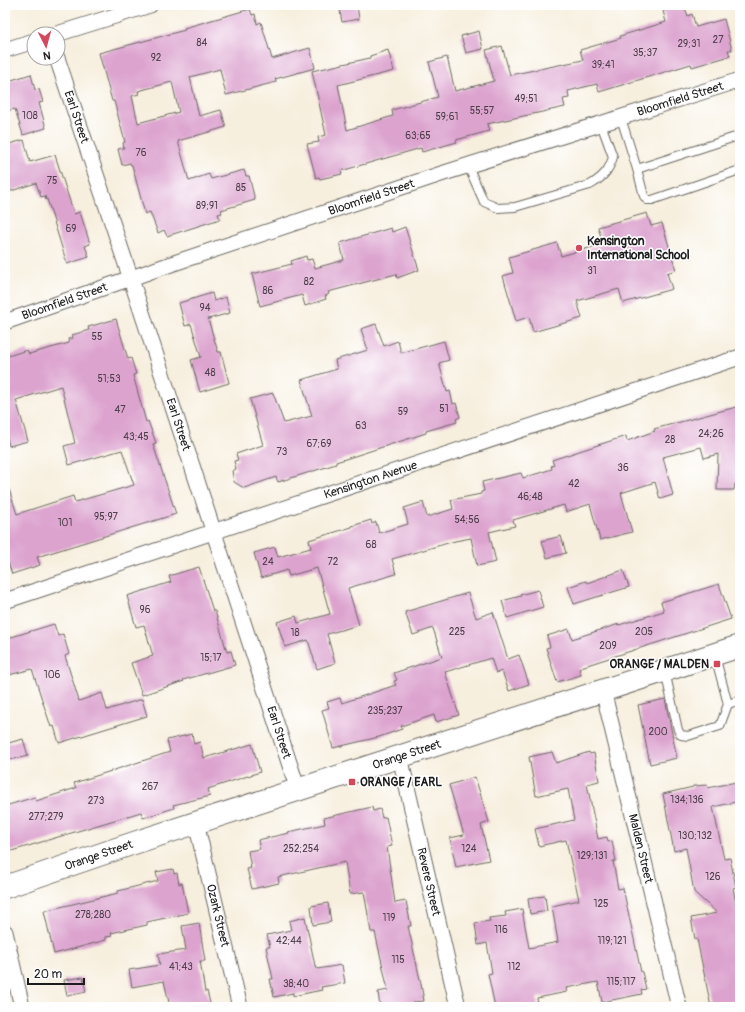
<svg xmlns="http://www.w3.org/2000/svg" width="745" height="1012" font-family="Pangolin,sans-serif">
<rect width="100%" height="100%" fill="#fff"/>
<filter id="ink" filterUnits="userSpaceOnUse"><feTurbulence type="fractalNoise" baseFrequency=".025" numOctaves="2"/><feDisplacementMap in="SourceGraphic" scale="8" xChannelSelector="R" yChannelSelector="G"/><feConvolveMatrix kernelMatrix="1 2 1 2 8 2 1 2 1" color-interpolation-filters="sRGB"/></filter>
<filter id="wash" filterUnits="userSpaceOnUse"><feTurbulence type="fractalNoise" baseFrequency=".012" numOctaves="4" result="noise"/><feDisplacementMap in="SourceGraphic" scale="16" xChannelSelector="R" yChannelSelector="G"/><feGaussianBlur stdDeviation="0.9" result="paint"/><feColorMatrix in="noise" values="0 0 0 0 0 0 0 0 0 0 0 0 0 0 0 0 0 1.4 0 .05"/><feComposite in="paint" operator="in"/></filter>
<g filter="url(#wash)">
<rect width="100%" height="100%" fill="#f7efde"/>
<g id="blocks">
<!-- building -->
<g fill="#dca3cf" fill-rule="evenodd">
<path d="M339,5H357L359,19L342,22Z"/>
<path d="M684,5L688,16L692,14L696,27L724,19L732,50H728L730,56L692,67L691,64L599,92L597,84L568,91L569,98L563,99L565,107L487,124L489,131L456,140L457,142L422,152L421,148L341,171L342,174L320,179L319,177L316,178L307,144L319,142L318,137L326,135L312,71L370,58V56L388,50L394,71L338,85L347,130L393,116L392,110L438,97L429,62L447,57L455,91L494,81L486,50L502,46L510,75L583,60L580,50L621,38L620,36L666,22L663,11Z"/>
<path d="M250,9L252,15L255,14L257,24L261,22L272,59L310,48L315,68L275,79L276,82L226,95L220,69L190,77L199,116L221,110L226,127L178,141L189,181L209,174L211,179L244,170L246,176H249L255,200L221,210L222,213L218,214L220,219L167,236L164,230L158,233L150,212L145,214L132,165H131L130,163L122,165L118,149L124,148L123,143L125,142L114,101H112L99,53L185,30L184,28ZM172,82L179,112L138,123L132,96L139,94L138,91Z"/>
<path d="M479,31L483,49L466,53L461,36Z"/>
<path d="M31,74L35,90L39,89L43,102L39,103L46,128L23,135L15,109L5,111V82Z"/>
<path d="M24,140L30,162L55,155L74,214L80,212L90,244L85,246L89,257L67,264L47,199L46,200L45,196L41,197L36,183L5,193V145Z"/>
<path d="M647,213L651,226L662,223L676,270L667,273L672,289L623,303L619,289L577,301L582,318L533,332L529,317L516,321L503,276L513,273L509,257L557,243L561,256L603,244L598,227Z"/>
<path d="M405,227L419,270L397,278L396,274L328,292L329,294L325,296L326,299L305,306L302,295L260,306L252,274L292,264L291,261L306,256L307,260L312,259L315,268L344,260L340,243L391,228L392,232Z"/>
<path d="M212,293L214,301L226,297L230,313L208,319L218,352H221L229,383L200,392L191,360L201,357L191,324L185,326L179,303Z"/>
<path d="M116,319L128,359L131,358L136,374L133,375L146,422L148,421L156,443L153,444L176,514L37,557L40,565L12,574L5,554V486H8L17,514L73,496L75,502L134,485L122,450L69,465L64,446L75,443L61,386L16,400L28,441L9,446L5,430V357L27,350L29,354L69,343L68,339L73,338L72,335L89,330L88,327Z"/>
<path d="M376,324L384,346L398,341L401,353L444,341L449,360L439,363L447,392L450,391L453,404L456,403L460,417L456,419L457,422L426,431V433L336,462V464L278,482L276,477L244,488L234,482L232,471L236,469L234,461L238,460L236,454L263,445L250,399L273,393L284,423L312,416L301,380L337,369L335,360L368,350L361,329Z"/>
<path d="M740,406V483L735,484L734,490H717L718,454L704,458L701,447L663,457L673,495L660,499L655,482L621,493L632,532L600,540L590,504L566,512L564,505L513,520L515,526L489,532L496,562L477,566L471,538L455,541L392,559L396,574L348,588L359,625L327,634L335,663L317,669L308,640L285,647L277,622L296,616L298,623L330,614L317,568L289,576L287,570L261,578L254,553L275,547L278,557L311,548L309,540L352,527V526L371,520L372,524L376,522L379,533L408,524L404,508L423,502L427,517L453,509L451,500L481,494V492L484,491L482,482L521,473L523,478L552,469L551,466L554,465L552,460L601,444L626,436L627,441L655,431L654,429Z"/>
<path d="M561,536L566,553L547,558L542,541Z"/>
<path d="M199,567L213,611H215L227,652L231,651L235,665L183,680L184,681L142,695L131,663L153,656L144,625L136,627L127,596L171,582L169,576Z"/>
<path d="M623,570L629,587L574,604L568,587L586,581L587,583Z"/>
<path d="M719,584L731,619L581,667V668L579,669L581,675L557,682L546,648L550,647L547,636L569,629L572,639L619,624V625L664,611L661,602Z"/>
<path d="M538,590L543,607L507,618L502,601L521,596L520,595Z"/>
<path d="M468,593L476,618L493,612L508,659L519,655L529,684L509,691L502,671L496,673L491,658L445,672L459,715L436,722L434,715L401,726L402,729L379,737L333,748L322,710L329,708L327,702L340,698L342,703L396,685L394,681L397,680L394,673L442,657L433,628L413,635L405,612Z"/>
<path d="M54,624L58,636L63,634L69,654L65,656L79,701L102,693L107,710L142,699L147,716L59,743L54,726L51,727L32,669L5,676V639Z"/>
<path d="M665,699L677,758L650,764L638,705Z"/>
<path d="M192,734L194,744L200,742L204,758L252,744L260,772L208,789L210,796L173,805L174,808L143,818L141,812L5,853V806L35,797L36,801L76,788L74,783L170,752L167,740Z"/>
<path d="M23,739L28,756L5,761V744Z"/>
<path d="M552,752L556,763L589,752L590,754L594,753L599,781L587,784L598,839L607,837L608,842L612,841L616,861H613L618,889L623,888L641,972H642L646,989L641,990L642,994L602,1002L598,982L566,988L567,992L537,998L538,1006H535V1007H495L488,974L492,973L487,943L478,945L475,923L490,921L489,918L506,916L505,912L522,909L529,948L558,942L552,906L579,900L566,840L539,846L535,829L574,820L568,789L536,796L529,757Z"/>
<path d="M475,777L489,822L481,825L489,860L456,867L450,838L464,835L449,785Z"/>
<path d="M736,782L740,801L713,807L724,859L730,858L736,887L733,888L740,924V1007H711L697,939H695L691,918L717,913L694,892L686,848L674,851L663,794L693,787V786L707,785L708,788Z"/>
<path d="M372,807L373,811L380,809L382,818L386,817L392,846L387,847L395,903L406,901L411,926H408L421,984L424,1001L414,1002V1007H380L378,992L388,990L375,932H371L364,892L350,894L345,862L278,877L279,883L252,889L247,869L251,868L248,851L260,849L258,840L289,833L288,832L325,824L324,818Z"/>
<path d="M173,869L174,874L177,873L179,884L182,883L188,913L147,922V925L111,933L112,936L106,937V940L54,954L44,911L118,893V891L158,881L156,872Z"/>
<path d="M545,896L547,911L530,914L528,898Z"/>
<path d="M328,903L331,922L313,925L311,906Z"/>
<path d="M305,917L315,966L316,965L317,969L342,965L345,983L321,987L322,990L293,996V993L274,997L270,979H273L266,947H270L267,935L291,930L289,921Z"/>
<path d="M199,923L205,961H200L205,992L207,991L211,1007H170L164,981L132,987L129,970L160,965L158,954L186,950L182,926Z"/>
<path d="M83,977L86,992L67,996L64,980Z"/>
</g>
</g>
</g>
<g filter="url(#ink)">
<use href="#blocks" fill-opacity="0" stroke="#696660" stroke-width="1"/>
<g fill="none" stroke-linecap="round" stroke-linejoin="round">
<defs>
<g id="lane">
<path d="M621,118L637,169L644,196L647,200H652L740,170"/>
<path d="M468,166L484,202L498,208L515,207L590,185C602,178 609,171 613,157L601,124"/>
<path d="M637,169L735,137"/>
<path d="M665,671L678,730L681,735L688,736L720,726L728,704L715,656"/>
<path d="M728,704L740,700"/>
</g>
<g id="street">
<path d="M57,34L150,5"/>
<path d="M5,50L34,41"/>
<path id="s1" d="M57,58L131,279L298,790"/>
<path id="s2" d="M5,322L174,263L441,174L740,80"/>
<path id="s3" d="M5,601L740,357"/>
<path id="s4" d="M603,690L679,1007"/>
<path id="s5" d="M400,757L458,1007"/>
<path id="s6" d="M196,823L240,1007"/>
<path d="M5,932L22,1007"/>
</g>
<g id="secondary">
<path id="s7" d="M5,887L134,843L740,646"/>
</g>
</defs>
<!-- lane casing -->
<use href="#lane" stroke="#696660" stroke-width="10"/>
<!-- street casing -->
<use href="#street" stroke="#696660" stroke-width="17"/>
<!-- secondary casing -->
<use href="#secondary" stroke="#696660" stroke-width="24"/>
<!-- lane -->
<use href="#lane" stroke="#fff" stroke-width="8"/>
<!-- street -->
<use href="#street" stroke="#fff" stroke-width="15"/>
<!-- secondary -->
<use href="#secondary" stroke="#fff" stroke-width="22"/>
</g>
</g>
<!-- markers -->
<g fill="#d1495b" stroke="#fff" stroke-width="1.5">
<circle cx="579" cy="248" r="4"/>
<rect x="713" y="660" width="8" height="8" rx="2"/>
<rect x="348" y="778" width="8" height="8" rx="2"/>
</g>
<g text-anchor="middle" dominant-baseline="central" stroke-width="3" stroke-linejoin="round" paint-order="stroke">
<!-- number labels -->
<g font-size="10" fill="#4c3e49">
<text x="718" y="40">27</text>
<text x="202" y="43">84</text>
<text x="689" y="44">29;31</text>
<text x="645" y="53">35;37</text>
<text x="156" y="58">92</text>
<text x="603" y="65">39;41</text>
<text x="526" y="99">49;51</text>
<text x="482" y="111">55;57</text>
<text x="30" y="116">108</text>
<text x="447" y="117">59;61</text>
<text x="418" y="136">63;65</text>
<text x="141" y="153">76</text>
<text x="52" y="181">75</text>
<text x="241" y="188">85</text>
<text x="207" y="206">89;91</text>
<text x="71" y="229">69</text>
<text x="592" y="271">31</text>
<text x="309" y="282">82</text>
<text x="268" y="291">86</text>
<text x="205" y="308">94</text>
<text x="97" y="337">55</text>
<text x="210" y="373">48</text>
<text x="109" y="379">51;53</text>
<text x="444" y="409">51</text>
<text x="120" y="410">47</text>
<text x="403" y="412">59</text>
<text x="361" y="426">63</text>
<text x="711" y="434">24;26</text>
<text x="136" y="437">43;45</text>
<text x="670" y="440">28</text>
<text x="319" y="444">67;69</text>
<text x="282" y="452">73</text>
<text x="623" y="468">36</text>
<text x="574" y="484">42</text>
<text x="530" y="497">46;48</text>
<text x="106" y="517">95;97</text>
<text x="467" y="520">54;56</text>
<text x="65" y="523">101</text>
<text x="371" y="545">68</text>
<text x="268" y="562">24</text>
<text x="333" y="562">72</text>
<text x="145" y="610">96</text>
<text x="457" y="632">225</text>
<text x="644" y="632">205</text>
<text x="295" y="633">18</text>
<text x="608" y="646">209</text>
<text x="211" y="658">15;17</text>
<text x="52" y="675">106</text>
<text x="385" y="711">235;237</text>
<text x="658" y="732">200</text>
<text x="150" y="787">267</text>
<text x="687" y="800">134;136</text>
<text x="96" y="801">273</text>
<text x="46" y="817">277;279</text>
<text x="695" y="836">130;132</text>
<text x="301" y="849">252;254</text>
<text x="469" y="849">124</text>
<text x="592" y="856">129;131</text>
<text x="713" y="877">126</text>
<text x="601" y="904">125</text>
<text x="93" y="915">278;280</text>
<text x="389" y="918">119</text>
<text x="501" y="930">116</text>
<text x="289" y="941">42;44</text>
<text x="612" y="941">119;121</text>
<text x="398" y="960">115</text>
<text x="181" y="967">41;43</text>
<text x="514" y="967">112</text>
<text x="621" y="982">115;117</text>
<text x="296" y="984">38;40</text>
</g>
<!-- street labels -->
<g font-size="12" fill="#1c1c1c" stroke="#fff">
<text stroke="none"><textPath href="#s2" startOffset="711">Bloomfield Street</textPath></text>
<text stroke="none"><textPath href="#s1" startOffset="62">Earl Street</textPath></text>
<text stroke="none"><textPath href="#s2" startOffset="387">Bloomfield Street</textPath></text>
<text stroke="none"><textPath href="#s2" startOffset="63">Bloomfield Street</textPath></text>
<text stroke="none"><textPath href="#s1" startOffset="386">Earl Street</textPath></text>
<text stroke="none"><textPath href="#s3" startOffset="385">Kensington Avenue</textPath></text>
<text stroke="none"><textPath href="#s1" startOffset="710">Earl Street</textPath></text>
<text stroke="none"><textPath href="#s7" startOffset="423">Orange Street</textPath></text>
<text stroke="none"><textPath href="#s4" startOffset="163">Malden Street</textPath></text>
<text stroke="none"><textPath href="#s7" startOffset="99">Orange Street</textPath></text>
<text stroke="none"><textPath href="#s5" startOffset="128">Revere Street</textPath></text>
<text stroke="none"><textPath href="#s6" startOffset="95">Ozark Street</textPath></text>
</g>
<!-- poi labels -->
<g font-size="12" font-weight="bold" fill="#1c1c1c" stroke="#fff" text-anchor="start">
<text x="587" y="241">Kensington<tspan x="587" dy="14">International School</tspan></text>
<text x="709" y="664" text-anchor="end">ORANGE / MALDEN</text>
<text x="360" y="782">ORANGE / EARL</text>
</g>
</g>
<!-- margin -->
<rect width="745" height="1012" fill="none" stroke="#fff" stroke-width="20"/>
<!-- north arrow -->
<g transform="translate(46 46) rotate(174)"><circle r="19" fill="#ffffff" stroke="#a4a4a4"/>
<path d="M0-3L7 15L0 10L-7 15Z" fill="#d1495b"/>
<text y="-6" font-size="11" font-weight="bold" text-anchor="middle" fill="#1c1c1c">N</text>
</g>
<!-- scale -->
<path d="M28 978v6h56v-6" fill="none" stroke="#1c1c1c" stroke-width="2"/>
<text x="34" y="978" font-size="12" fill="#1c1c1c" stroke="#ffffff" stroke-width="3" paint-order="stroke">20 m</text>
</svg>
